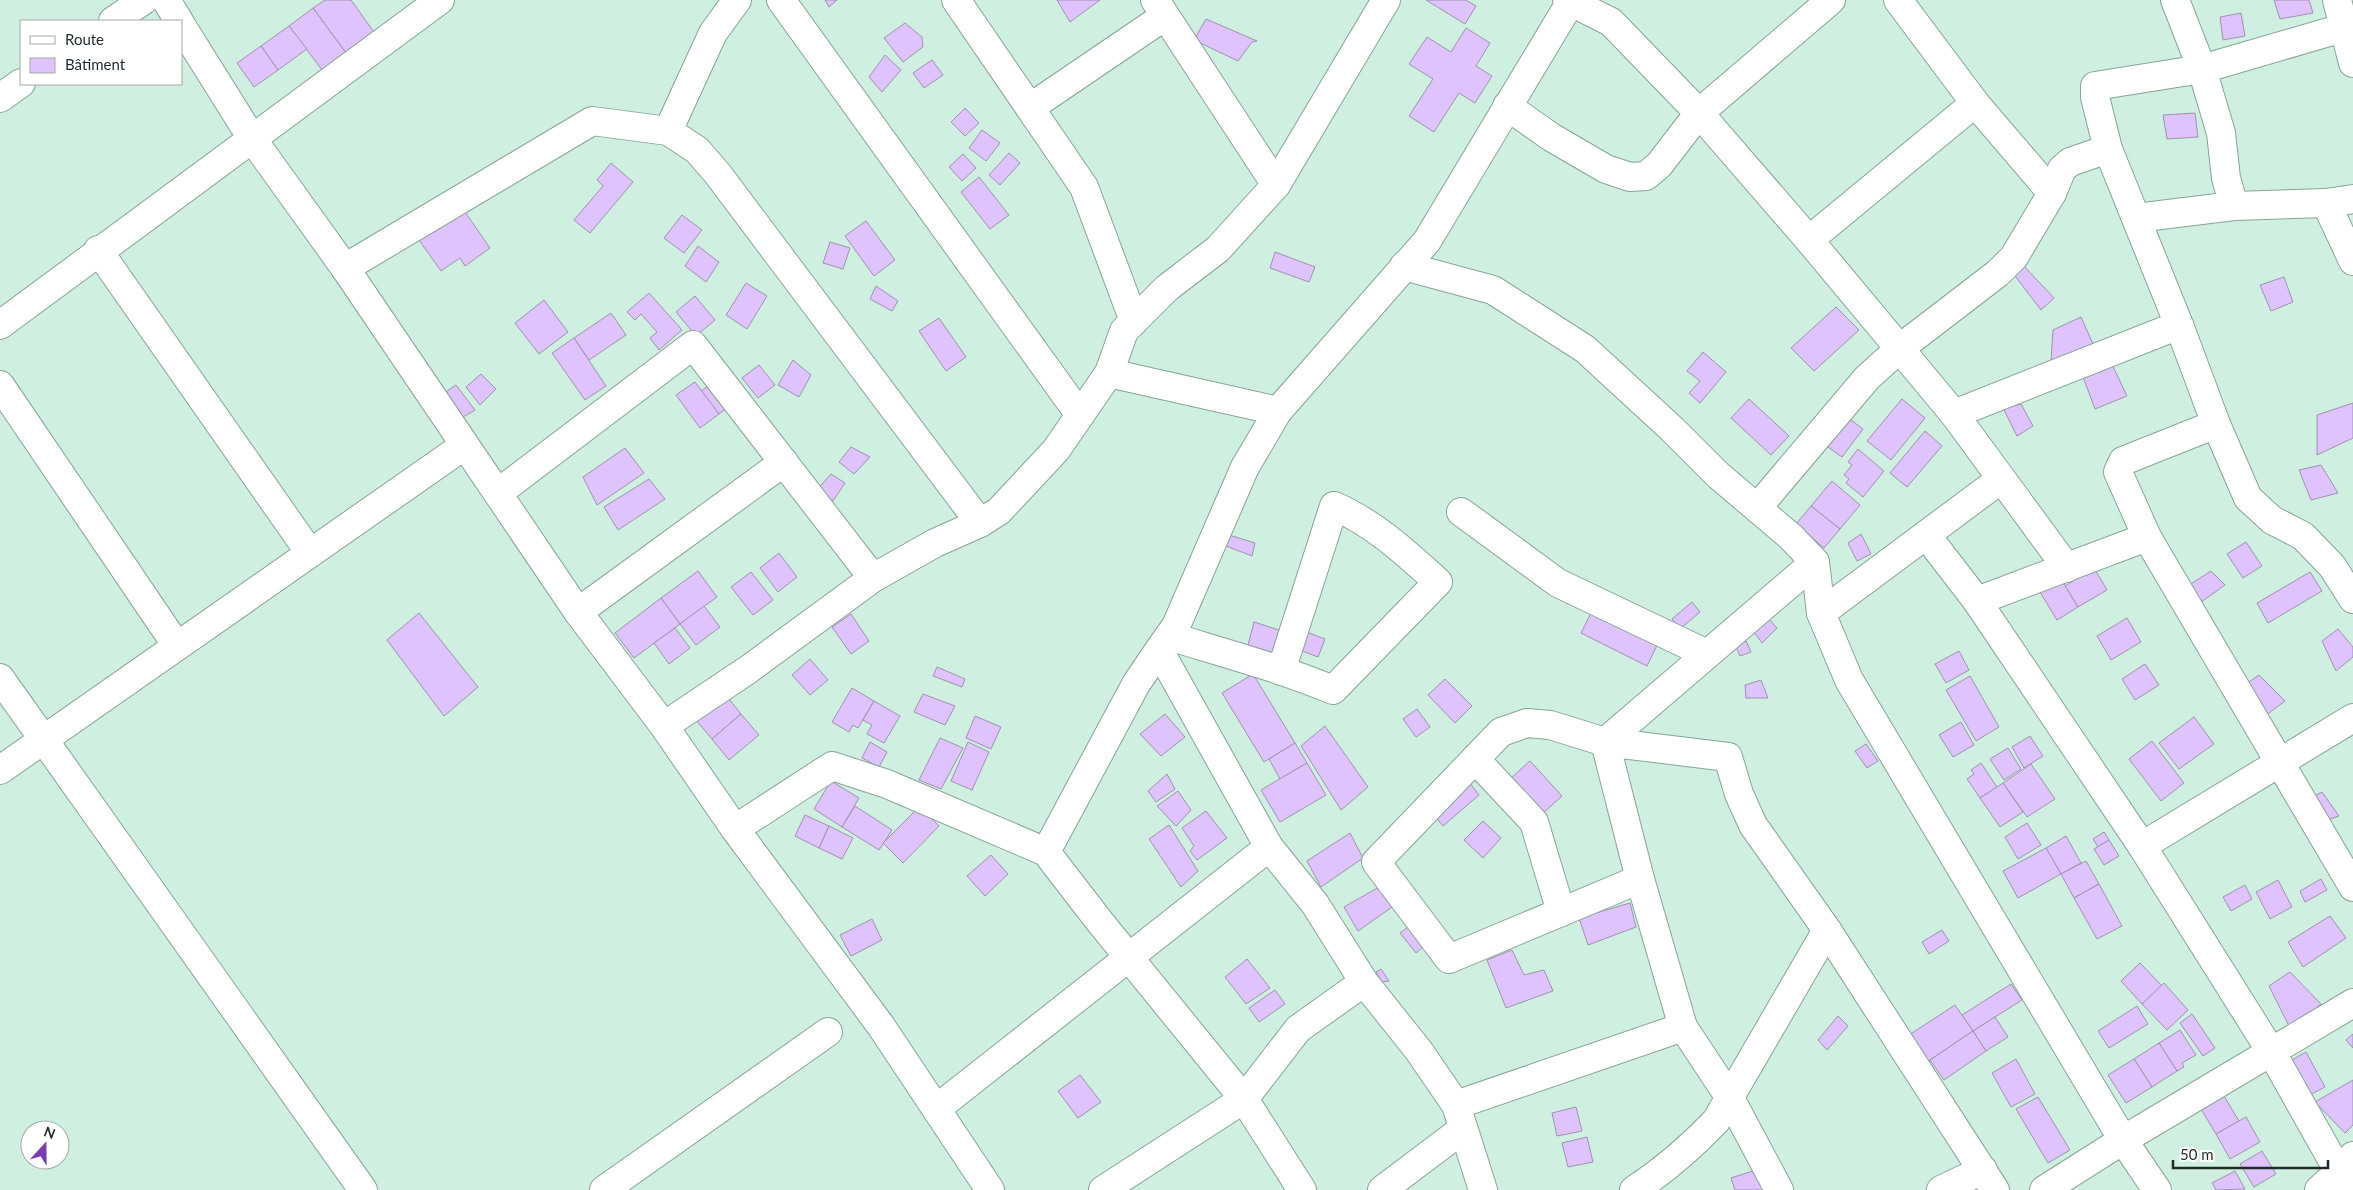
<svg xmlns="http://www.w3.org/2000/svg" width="2353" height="1190" font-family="Lato,sans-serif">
<rect width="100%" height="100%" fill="#cfefe0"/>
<!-- building -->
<g fill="#dec3ff" stroke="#9e93ac">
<path d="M325,0H351L374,32L346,53L313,8Z"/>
<path d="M825,0H837L829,7Z"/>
<path d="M1057,0H1100L1070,22Z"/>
<path d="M1426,0H1466L1476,6L1465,24Z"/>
<path d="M2274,0H2309L2313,13L2280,19Z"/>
<path d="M313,8L346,53L322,70L289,26Z"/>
<path d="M2241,13L2245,36L2223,40L2220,17Z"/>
<path d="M1206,19L1257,41L1252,42L1238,61L1194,40Z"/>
<path d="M905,23L922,37L923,47L903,62L884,38Z"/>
<path d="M289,26L307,49L278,70L261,46Z"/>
<path d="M1466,28L1490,43L1476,66L1492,76L1475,103L1459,93L1434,132L1409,116L1433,79L1409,64L1427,37L1451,52Z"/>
<path d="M261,46L278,70L254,87L237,63Z"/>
<path d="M885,55L901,70L882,92L869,77Z"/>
<path d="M932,60L943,75L924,88L913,73Z"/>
<path d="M965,108L979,123L965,136L951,122Z"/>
<path d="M2195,113L2198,137L2167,139L2163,115Z"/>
<path d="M982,130L1000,143L986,161L969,148Z"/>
<path d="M1009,153L1020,163L1000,185L989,175Z"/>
<path d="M963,154L976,168L962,181L949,167Z"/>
<path d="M611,163L633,182L590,233L574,220L603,186L597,180Z"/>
<path d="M979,177L1009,215L990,229L961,192Z"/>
<path d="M458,202L490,248L465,266L460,258L441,271L414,233Z"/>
<path d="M682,215L702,230L684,253L664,238Z"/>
<path d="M866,221L895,260L874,276L845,236Z"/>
<path d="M830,242L850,248L843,269L823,263Z"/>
<path d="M698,246L719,262L706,282L685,266Z"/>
<path d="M1275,252L1315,267L1309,282L1270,268Z"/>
<path d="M2021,263L2054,298L2041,310L2012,272Z"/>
<path d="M2284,277L2293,302L2271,311L2260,285Z"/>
<path d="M746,283L767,296L747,329L726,315Z"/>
<path d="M876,286L898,301L892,311L870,299Z"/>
<path d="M649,293L682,330L659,350L650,338L657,332L641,314L635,320L627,312Z"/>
<path d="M695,296L715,320L696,336L676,312Z"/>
<path d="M544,300L568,332L539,354L515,323Z"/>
<path d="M1836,307L1859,330L1814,371L1791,348Z"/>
<path d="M611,313L626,335L589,360L574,338Z"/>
<path d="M2081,317L2093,344L2051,361L2053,330Z"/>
<path d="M939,318L966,357L946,371L919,331Z"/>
<path d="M574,338L606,386L585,400L552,353Z"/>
<path d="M1703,352L1726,372L1700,403L1689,393L1700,381L1687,371Z"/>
<path d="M793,360L811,375L799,397L778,385Z"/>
<path d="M2110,360L2127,396L2095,409L2083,377Z"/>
<path d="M759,365L775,385L758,398L742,378Z"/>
<path d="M481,374L496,389L480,405L466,387Z"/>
<path d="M715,381L733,404L719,414L701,391Z"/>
<path d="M695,382L719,414L700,428L676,395Z"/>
<path d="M456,385L475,410L463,417L444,393Z"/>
<path d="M1749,399L1789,436L1771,455L1731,418Z"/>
<path d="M1902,399L1925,418L1891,460L1867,441Z"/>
<path d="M2353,403V438L2317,455V415Z"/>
<path d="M2021,404L2033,426L2017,436L2003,408Z"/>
<path d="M1843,414L1863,429L1842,457L1822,443Z"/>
<path d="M1925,431L1942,446L1907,487L1890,473Z"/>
<path d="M851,447L870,457L854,474L839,462Z"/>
<path d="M625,448L644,473L597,505L583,477Z"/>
<path d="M1858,449L1884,471L1863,497L1846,483L1849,479L1844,475L1852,465L1848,462Z"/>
<path d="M2321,465L2338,493L2311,500L2299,470Z"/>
<path d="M831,474L845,483L833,501L815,492Z"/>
<path d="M649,479L665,499L618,530L604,507Z"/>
<path d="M1832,481L1860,505L1840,529L1811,506Z"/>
<path d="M1811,506L1840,529L1824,548L1796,524Z"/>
<path d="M1861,534L1871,554L1857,561L1848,543Z"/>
<path d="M1229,535L1255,543L1252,556L1226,546Z"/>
<path d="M2246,542L2262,566L2243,578L2227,554Z"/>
<path d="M779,553L797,577L778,592L760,568Z"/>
<path d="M2094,568L2107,590L2078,607L2065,586Z"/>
<path d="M698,571L717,597L680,624L661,598Z"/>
<path d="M2211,571L2225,585L2197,605L2186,587Z"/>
<path d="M751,572L773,600L753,615L731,587Z"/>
<path d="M2310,572L2322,591L2268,623L2257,603Z"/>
<path d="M2061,579L2078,607L2057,620L2040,592Z"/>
<path d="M661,598L680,624L634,658L615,633Z"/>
<path d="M1692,602L1700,612L1680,629L1672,619Z"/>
<path d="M704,606L720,627L696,645L680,624Z"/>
<path d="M1594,607L1660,639L1647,666L1581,633Z"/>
<path d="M419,613L478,687L444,716L387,640Z"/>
<path d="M851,614L869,641L851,654L832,627Z"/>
<path d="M1768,618L1777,628L1762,643L1754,632Z"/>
<path d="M2127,618L2141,642L2111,660L2097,636Z"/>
<path d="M1254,622L1279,630L1272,653L1248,645Z"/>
<path d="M675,628L690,648L669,664L654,643Z"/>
<path d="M2338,629L2353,647V657L2336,671L2322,641Z"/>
<path d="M1304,631L1325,639L1318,657L1297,649Z"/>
<path d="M1746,641L1751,652L1740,656L1736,647Z"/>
<path d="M1959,651L1969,670L1946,683L1935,664Z"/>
<path d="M810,659L828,680L810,695L792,675Z"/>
<path d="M2145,664L2159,685L2135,700L2122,679Z"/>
<path d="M937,667L965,679L962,687L933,676Z"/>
<path d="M1253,674L1295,743L1264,762L1222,693Z"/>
<path d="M2259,675L2285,701L2265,716L2246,684Z"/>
<path d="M1970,676L1999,727L1976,741L1946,690Z"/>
<path d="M1445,679L1472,706L1455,723L1428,695Z"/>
<path d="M1761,680L1768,698H1746L1745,685Z"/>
<path d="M852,688L874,701L858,728L853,725L849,732L832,722Z"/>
<path d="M725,694L741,714L712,739L695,719Z"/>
<path d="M923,694L955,706L945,725L914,712Z"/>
<path d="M874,701L900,716L884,743L867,734L872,725L863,720Z"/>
<path d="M1417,709L1430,727L1416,737L1403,719Z"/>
<path d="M741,714L759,735L729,760L712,739Z"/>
<path d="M1165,714L1185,737L1161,756L1140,734Z"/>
<path d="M975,716L1001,727L991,749L966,738Z"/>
<path d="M2194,717L2214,744L2179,769L2159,743Z"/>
<path d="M1961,722L1974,745L1953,757L1939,735Z"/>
<path d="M1325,726L1368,787L1341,810L1301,746Z"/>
<path d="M2030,736L2043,756L2024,768L2012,747Z"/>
<path d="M940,738L963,748L941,789L919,780Z"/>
<path d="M2152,741L2184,783L2161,801L2129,759Z"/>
<path d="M870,742L887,752L879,767L862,758Z"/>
<path d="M968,742L989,752L972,790L951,781Z"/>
<path d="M1295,743L1307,763L1280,779L1269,759Z"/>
<path d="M1866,744L1878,761L1867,768L1855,751Z"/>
<path d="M2008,748L2021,769L2004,780L1990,759Z"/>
<path d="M1530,761L1562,796L1541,815L1510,779Z"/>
<path d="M1307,763L1326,795L1280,822L1261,790Z"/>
<path d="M1981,763L1997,787L1980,798L1967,779L1974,774L1971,770Z"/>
<path d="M2031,764L2055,799L2027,817L2003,783Z"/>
<path d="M1167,774L1175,789L1156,802L1148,791Z"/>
<path d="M831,781L859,798L842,827L814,809Z"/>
<path d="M1469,782L1479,795L1443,826L1432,813Z"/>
<path d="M2003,783L2023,812L2000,827L1980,798Z"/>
<path d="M1178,791L1191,810L1176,826L1157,806Z"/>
<path d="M2322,792L2339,816L2319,823L2305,801Z"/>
<path d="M855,806L892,830L879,850L842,827Z"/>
<path d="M920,806L939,826L903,863L883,843Z"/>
<path d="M1206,811L1227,838L1197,860L1190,851L1194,846L1182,828Z"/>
<path d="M805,815L829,826L819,848L795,836Z"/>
<path d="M1483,821L1501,838L1483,858L1464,840Z"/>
<path d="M2027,823L2041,845L2018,859L2005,837Z"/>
<path d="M1169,825L1198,871L1181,887L1149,839Z"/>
<path d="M829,826L853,838L842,859L819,848Z"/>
<path d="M2104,832L2109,840L2098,847L2093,839Z"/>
<path d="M1350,833L1363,858L1321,887L1307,861Z"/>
<path d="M2066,836L2081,863L2061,874L2046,848Z"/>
<path d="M2109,840L2119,856L2104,865L2094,849Z"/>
<path d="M2046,848L2061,874L2018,898L2003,871Z"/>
<path d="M991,855L1008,874L985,896L967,876Z"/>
<path d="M2086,861L2099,884L2074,898L2061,874Z"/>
<path d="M2321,879L2327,890L2305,902L2300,891Z"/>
<path d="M2278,880L2292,907L2270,919L2256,892Z"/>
<path d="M2099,884L2122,926L2097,939L2074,898Z"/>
<path d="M2245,885L2252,899L2231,911L2223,897Z"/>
<path d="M1381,886L1395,905L1358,931L1344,907Z"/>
<path d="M1630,903L1636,927L1588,945L1579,918Z"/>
<path d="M2330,916L2346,938L2303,967L2288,942Z"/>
<path d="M872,919L882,940L851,956L840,935Z"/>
<path d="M1409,926L1424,946L1416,953L1400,933Z"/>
<path d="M1942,930L1949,941L1929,954L1922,942Z"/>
<path d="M1512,950L1524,975L1544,970L1553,991L1506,1008L1487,960Z"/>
<path d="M1247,959L1270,988L1246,1004L1225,977Z"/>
<path d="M2140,963L2162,986L2142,1004L2121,981Z"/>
<path d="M1381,969L1389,981L1382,982L1376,972Z"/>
<path d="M2290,972L2321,1004L2291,1030L2269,986Z"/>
<path d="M2164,983L2188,1010L2167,1030L2142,1004Z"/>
<path d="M2011,984L2022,1000L1973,1031L1962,1015Z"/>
<path d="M1275,990L1285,1004L1259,1022L1249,1008Z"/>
<path d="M1955,1005L1973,1031L1927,1062L1909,1035Z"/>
<path d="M2137,1006L2148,1024L2109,1048L2098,1031Z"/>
<path d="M2192,1014L2215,1048L2203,1056L2180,1023Z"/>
<path d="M1838,1016L1848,1026L1827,1050L1818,1040Z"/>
<path d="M1995,1017L2008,1037L1986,1051L1973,1031Z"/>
<path d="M2180,1030L2196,1055L2182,1063L2184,1067L2177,1071L2159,1043Z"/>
<path d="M1973,1031L1986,1051L1944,1080L1930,1060Z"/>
<path d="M2353,1034V1048L2346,1040Z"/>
<path d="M2159,1043L2177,1071L2152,1087L2134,1059Z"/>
<path d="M2306,1052L2325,1087L2304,1098L2285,1064Z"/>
<path d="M2016,1059L2035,1094L2011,1107L1992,1073Z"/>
<path d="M2134,1059L2152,1087L2126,1103L2108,1075Z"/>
<path d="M1080,1075L1101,1102L1078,1118L1058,1091Z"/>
<path d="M2353,1080V1125L2345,1133L2315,1102Z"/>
<path d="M2224,1096L2239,1121L2216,1134L2201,1109Z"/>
<path d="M2038,1097L2070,1150L2048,1163L2016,1109Z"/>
<path d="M1576,1107L1582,1131L1557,1136L1552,1113Z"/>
<path d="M2246,1117L2260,1142L2230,1159L2216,1134Z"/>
<path d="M1587,1137L1593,1162L1568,1167L1562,1143Z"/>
<path d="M2262,1151L2276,1174L2254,1187L2240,1164Z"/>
<path d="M1756,1170L1763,1190H1735L1731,1178Z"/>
<path d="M2235,1171L2245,1189L2216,1190L2212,1183Z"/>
</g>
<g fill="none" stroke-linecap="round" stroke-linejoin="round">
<defs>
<g id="minor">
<path d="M166,0L179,21"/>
<path d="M781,0L1080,415"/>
<path d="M956,0L1084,187L1134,321"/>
<path d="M1155,0L1276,185"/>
<path d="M1567,0L1611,22L1699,113L1809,240L1954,414L2067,568"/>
<path d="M1898,0L1975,103L2052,193"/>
<path d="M2175,0L2202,69L2221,133L2226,178L2234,206"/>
<path d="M2337,0L2353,63"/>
<path d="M113,21L144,0"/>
<path d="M181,25L253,140L345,268L578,612L664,726L735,829L881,1026L990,1190"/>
<path d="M2353,25L2202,69L2095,86V97L2108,149L2179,325L2216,424L2248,498L2272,520L2303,536L2332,566L2353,599"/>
<path d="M0,98L21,83"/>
<path d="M1507,106L1551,137L1606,169L1630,177L1646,176L1659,165L1699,113L1831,0"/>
<path d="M1031,107L1165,16"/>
<path d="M668,131L713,33L737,0"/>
<path d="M2326,203L2353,261"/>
<path d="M2136,218L2234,206L2326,203L2353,199"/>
<path d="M1809,240L1975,103"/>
<path d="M98,250L310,553"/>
<path d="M1404,266L1493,290L1585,349L1672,429L1718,475L1791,537L1815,562L1821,613L1849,680L2123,1140L2157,1190"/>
<path d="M345,268L592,121L668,131L697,150L717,173L980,523"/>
<path d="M0,325L440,0"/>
<path d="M1109,373L1278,411"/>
<path d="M0,385L177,646"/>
<path d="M1954,414L2179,325"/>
<path d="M498,493L693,345L873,578"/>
<path d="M1757,508L1867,378L1899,349L1998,273L2014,257L2052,193L2062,169L2070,162L2108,149"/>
<path d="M1461,512L1558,583L1707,654"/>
<path d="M1927,536L1977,601L2142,846L2272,1053L2339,1172L2353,1186"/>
<path d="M2147,537L2353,887"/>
<path d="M1977,601L2147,537L2118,472L2123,461L2216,424"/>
<path d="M578,612L784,462"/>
<path d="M1821,613L2001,479"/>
<path d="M1169,636C1224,653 1280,668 1333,690L1438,582C1406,553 1374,523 1334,506L1281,671"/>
<path d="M0,678L363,1190"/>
<path d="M664,726L749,669L873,578L935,543L980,523L999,511L1056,450L1109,373L1124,331L1167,288L1218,249L1276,185L1386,0"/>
<path d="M1605,742L1640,879L1683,1027L1730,1098L1779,1190"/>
<path d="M1605,742L1815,562"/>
<path d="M1475,759L1534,822L1561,912"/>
<path d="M0,770L465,445"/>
<path d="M735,829L832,766L887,784L1046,852L1100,922L1244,1099L1302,1190"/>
<path d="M2142,846L2353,718"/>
<path d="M1046,852L1136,684L1159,650"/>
<path d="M1640,879L1449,959L1376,862L1501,732L1527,723L1550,725L1605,742L1728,757L1739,794L1753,825L1827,930L1995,1190"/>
<path d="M1456,1105L1683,1027"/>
<path d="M936,1109L1269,847"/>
<path d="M604,1190L828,1032"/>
<path d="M1103,1190L1244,1099L1298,1029L1364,982"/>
<path d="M1382,1190L1463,1129"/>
<path d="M1483,1190L1456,1105L1419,1051L1364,982L1315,904L1269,847L1159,650L1176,626L1245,467L1278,411L1427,241L1570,3"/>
<path d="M1634,1190C1665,1170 1690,1148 1716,1121L1827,930"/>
<path d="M1941,1190L1983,1170"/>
<path d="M2044,1190L2123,1140L2353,1003"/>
<path d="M2319,1190L2339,1172L2353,1156"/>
</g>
</defs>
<!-- minor casing -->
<use href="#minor" stroke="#87a597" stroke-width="30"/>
<!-- minor -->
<use href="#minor" stroke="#fff" stroke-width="28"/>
</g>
<!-- legend -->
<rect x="20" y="20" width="162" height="65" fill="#ffffff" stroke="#a5aaa8"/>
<rect x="30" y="36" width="25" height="8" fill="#ffffff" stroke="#a5aaa8"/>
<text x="65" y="45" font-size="15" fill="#1f2b25">Route</text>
<rect x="30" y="58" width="25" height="15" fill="#dec3ff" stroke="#a5aaa8"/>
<text x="65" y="70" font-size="15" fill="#1f2b25">Bâtiment</text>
<!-- north arrow -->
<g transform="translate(45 1145) rotate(21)"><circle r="24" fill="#ffffff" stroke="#a5aaa8"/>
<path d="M0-4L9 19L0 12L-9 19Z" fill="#783bb0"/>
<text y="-8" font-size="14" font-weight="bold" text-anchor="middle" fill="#1f2b25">N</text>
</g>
<!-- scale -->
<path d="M2173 1160v8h155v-8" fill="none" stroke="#1f2b25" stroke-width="2.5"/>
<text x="2180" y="1160" font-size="15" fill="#1f2b25" stroke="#ffffff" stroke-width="4" paint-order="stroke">50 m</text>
</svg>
